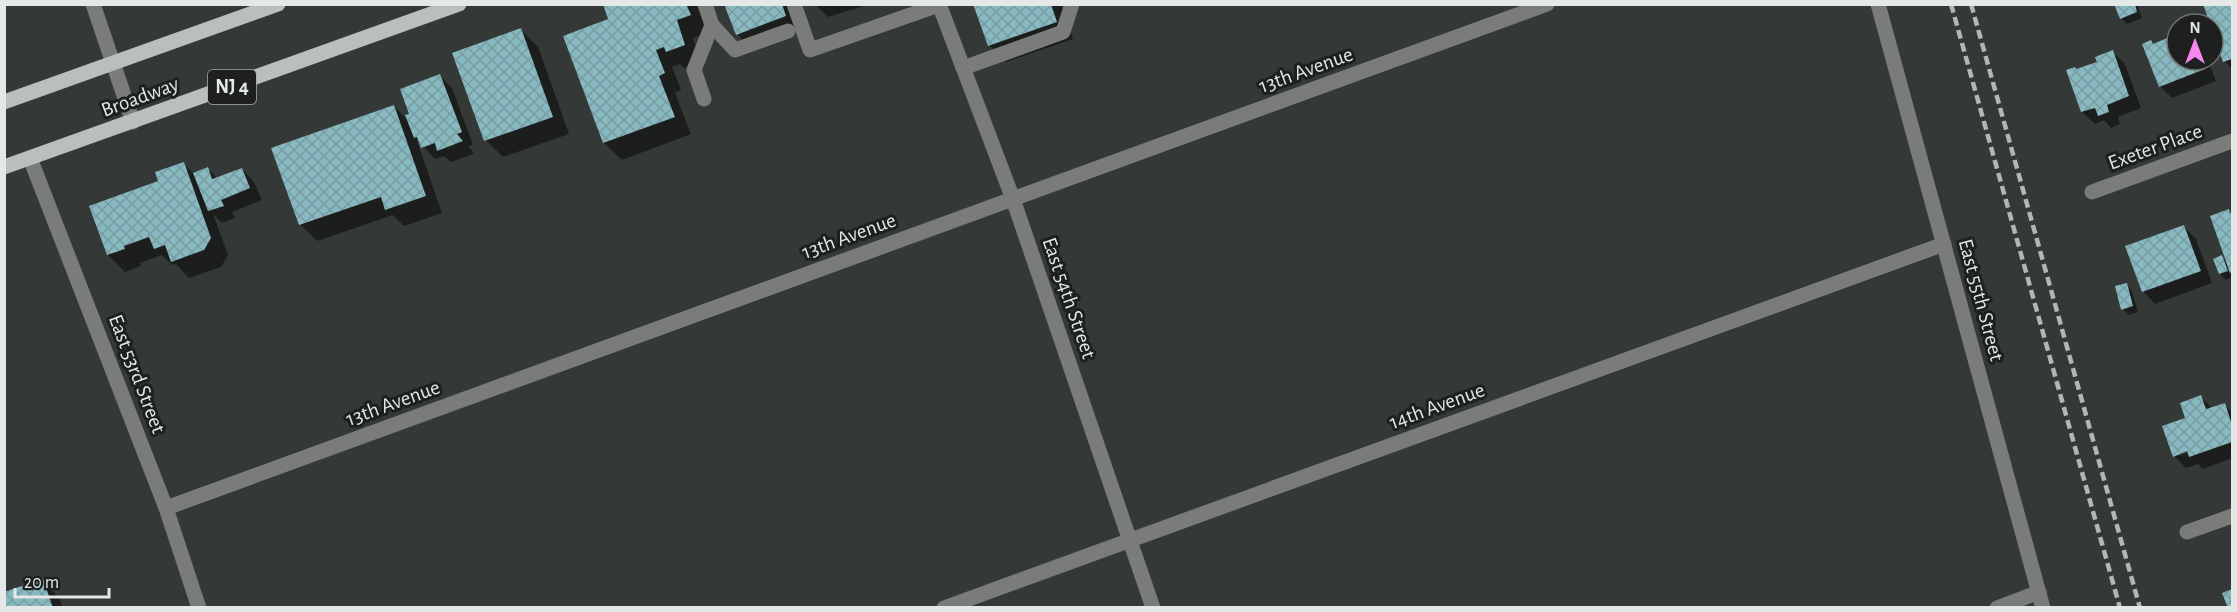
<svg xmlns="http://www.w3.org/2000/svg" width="2237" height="612" font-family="'Alegreya Sans',sans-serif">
<defs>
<pattern id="building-cross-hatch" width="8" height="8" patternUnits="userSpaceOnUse" patternTransform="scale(1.5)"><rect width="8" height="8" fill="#88b9c1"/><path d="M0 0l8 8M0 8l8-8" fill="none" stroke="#779ca2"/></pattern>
</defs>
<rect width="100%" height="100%" fill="#343938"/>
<!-- shadow -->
<g fill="#0007" fill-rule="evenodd">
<path d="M605,4H696L707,32L693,38L701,62L684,68L680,64L672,67L681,90L675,93L691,134L622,160L604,143L564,37L610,20Z"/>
<path d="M726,4H789L797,29L749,46L737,34Z"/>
<path d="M815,4H870L828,17Z"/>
<path d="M975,4H1061L1073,39L1006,62L989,45Z"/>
<path d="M2116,4H2137L2142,18L2127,24L2121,18Z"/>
<path d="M2204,4H2232V69L2225,61Z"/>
<path d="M521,30L538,47L569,134L503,157L486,140Z"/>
<path d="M2177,36V60H2208L2216,81L2172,98L2160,86L2154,45Z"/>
<path d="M2113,52L2125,64L2141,108L2118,117L2120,124L2111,128L2104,120L2095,124L2082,112L2068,71H2077L2099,63Z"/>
<path d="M440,76L452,88L473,145L468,146L474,154L451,162L444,156L435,159L416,138L442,213L404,226L393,215L317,241L300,224L394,106L409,122L411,114Z"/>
<path d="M184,164L194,174L208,169L218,179L242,169L254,182L262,200L232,212L235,218L222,223L213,214L228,255L221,267L189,278L176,264L172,265L162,255L140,263L141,266L125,272L108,255L160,182Z"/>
<path d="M2228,211L2232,214V273L2230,271L2232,277L2226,280L2220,274L2215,259L2222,257L2229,265Z"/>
<path d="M2184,227L2196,239L2212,283L2155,304L2143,291Z"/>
<path d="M2126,285L2132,291L2138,312L2129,315L2123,309Z"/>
<path d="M2201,397L2213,409L2225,405L2232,413V458L2203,469L2198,464L2186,468L2174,456L2187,419ZM2194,448L2195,450L2179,456V453Z"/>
<path d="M42,580L59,598L63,608H4Z"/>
</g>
<!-- building -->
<g fill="url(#building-cross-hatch)">
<path d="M603,4H686L691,15L677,20L685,45L666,52L664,47L656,50L665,73L659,76L675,117L603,143L563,36L608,19Z"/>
<path d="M724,4H782L786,16L736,35Z"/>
<path d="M973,4H1051L1057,22L988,46Z"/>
<path d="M2114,4H2135L2137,12L2120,19Z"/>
<path d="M2203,4H2232V59L2223,62L2213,33V24H2210Z"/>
<path d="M521,28L553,117L484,141L452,53Z"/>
<path d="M2177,34V60H2202L2205,69L2159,87L2142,44L2151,40L2153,44Z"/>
<path d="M2113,50L2129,96L2107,105L2109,112L2098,116L2095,108L2081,112L2066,70L2075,67L2076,69L2097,62L2095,57Z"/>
<path d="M440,74L462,132L457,134L463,141L437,151L435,143L421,148L417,137L414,138L405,115L409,114L400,89Z"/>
<path d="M394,105L426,196L385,210L381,197L299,225L271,148Z"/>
<path d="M184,162L211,238L204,250L171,262L165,245L154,249L149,237L124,246L125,249L107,255L89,206L158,181L155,172Z"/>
<path d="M208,167L212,179L242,168L250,188L221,200L224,206L208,211L193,173Z"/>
<path d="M2229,209L2230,213H2232V272L2230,273L2210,216Z"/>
<path d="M2184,225L2201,271L2142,292L2125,246Z"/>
<path d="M2222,255L2228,271L2219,274L2213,259Z"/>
<path d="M2127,283L2133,306L2121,310L2115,286Z"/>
<path d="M2201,395L2206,409L2225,403L2232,425V442L2189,457L2187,451L2173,457L2162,426L2185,418L2180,403Z"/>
<path d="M43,579L53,608H4V592Z"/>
<path d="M2232,589V608H2228L2222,593Z"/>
</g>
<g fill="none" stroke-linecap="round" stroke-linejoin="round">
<!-- minor -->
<g stroke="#7a7c7a" stroke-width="15">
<path d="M93,4L133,122"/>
<path d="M794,4L810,50L939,5"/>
<path d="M939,4L1013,199L1153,608"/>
<path d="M1878,4L2043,608"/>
<path d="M712,25L735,50L788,31"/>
<path d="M963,68L1063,32L1072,4"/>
<path d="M704,99L694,70L712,25L705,4"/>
<path d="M30,158L166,508L199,608"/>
<path d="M2092,192L2232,141"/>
<path d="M166,508L1547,4"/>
<path d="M2187,532L2232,516"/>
<path d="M944,608L1944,244"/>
<path d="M1997,608L2039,592"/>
</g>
<!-- major -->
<g stroke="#bbbfbb" stroke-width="15">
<path d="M4,102L278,4"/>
<path d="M4,167L459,4"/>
</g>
<!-- rail -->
<g stroke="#b2b6b5" stroke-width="4.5" stroke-dasharray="9 4.5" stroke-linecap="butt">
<path d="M1951,4L2120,608"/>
<path d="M1971,4L2140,608"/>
</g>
</g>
<g text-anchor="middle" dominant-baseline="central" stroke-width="6" stroke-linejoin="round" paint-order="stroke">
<!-- shield labels -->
<rect fill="#1d201f" stroke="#a8acab" stroke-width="1.5" x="208" y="70" width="48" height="34" rx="4.5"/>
<g font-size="20" font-weight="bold" fill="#e4e8e7">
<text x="232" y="87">NJ 4</text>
</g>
<!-- street labels -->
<g font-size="21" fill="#e4e8e7" stroke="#1d201f">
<text transform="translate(1306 70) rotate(-20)">13th Avenue</text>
<text transform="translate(140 97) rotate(-20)">Broadway</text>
<text transform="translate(2155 147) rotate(-20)">Exeter Place</text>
<text transform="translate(849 236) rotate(-20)">13th Avenue</text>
<text transform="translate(1069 298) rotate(71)">East 54th Street</text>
<text transform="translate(1981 300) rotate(75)">East 55th Street</text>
<text transform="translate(137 374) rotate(69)">East 53rd Street</text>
<text transform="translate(393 403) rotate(-20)">13th Avenue</text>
<text transform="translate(1437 406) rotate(-20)">14th Avenue</text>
</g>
</g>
<!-- border -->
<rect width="2237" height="612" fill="none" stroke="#e4e8e7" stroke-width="12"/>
<!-- north arrow -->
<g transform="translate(2195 42)"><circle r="28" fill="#1d201f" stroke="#6d706f" stroke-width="1.5"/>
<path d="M0-4.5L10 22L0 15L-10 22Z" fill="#f688ed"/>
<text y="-9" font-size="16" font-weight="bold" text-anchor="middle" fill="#e4e8e7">N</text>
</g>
<!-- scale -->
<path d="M15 588v9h94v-9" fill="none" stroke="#e4e8e7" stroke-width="3"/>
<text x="24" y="588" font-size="18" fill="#e4e8e7" stroke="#1d201f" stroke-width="4.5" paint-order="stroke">20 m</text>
</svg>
